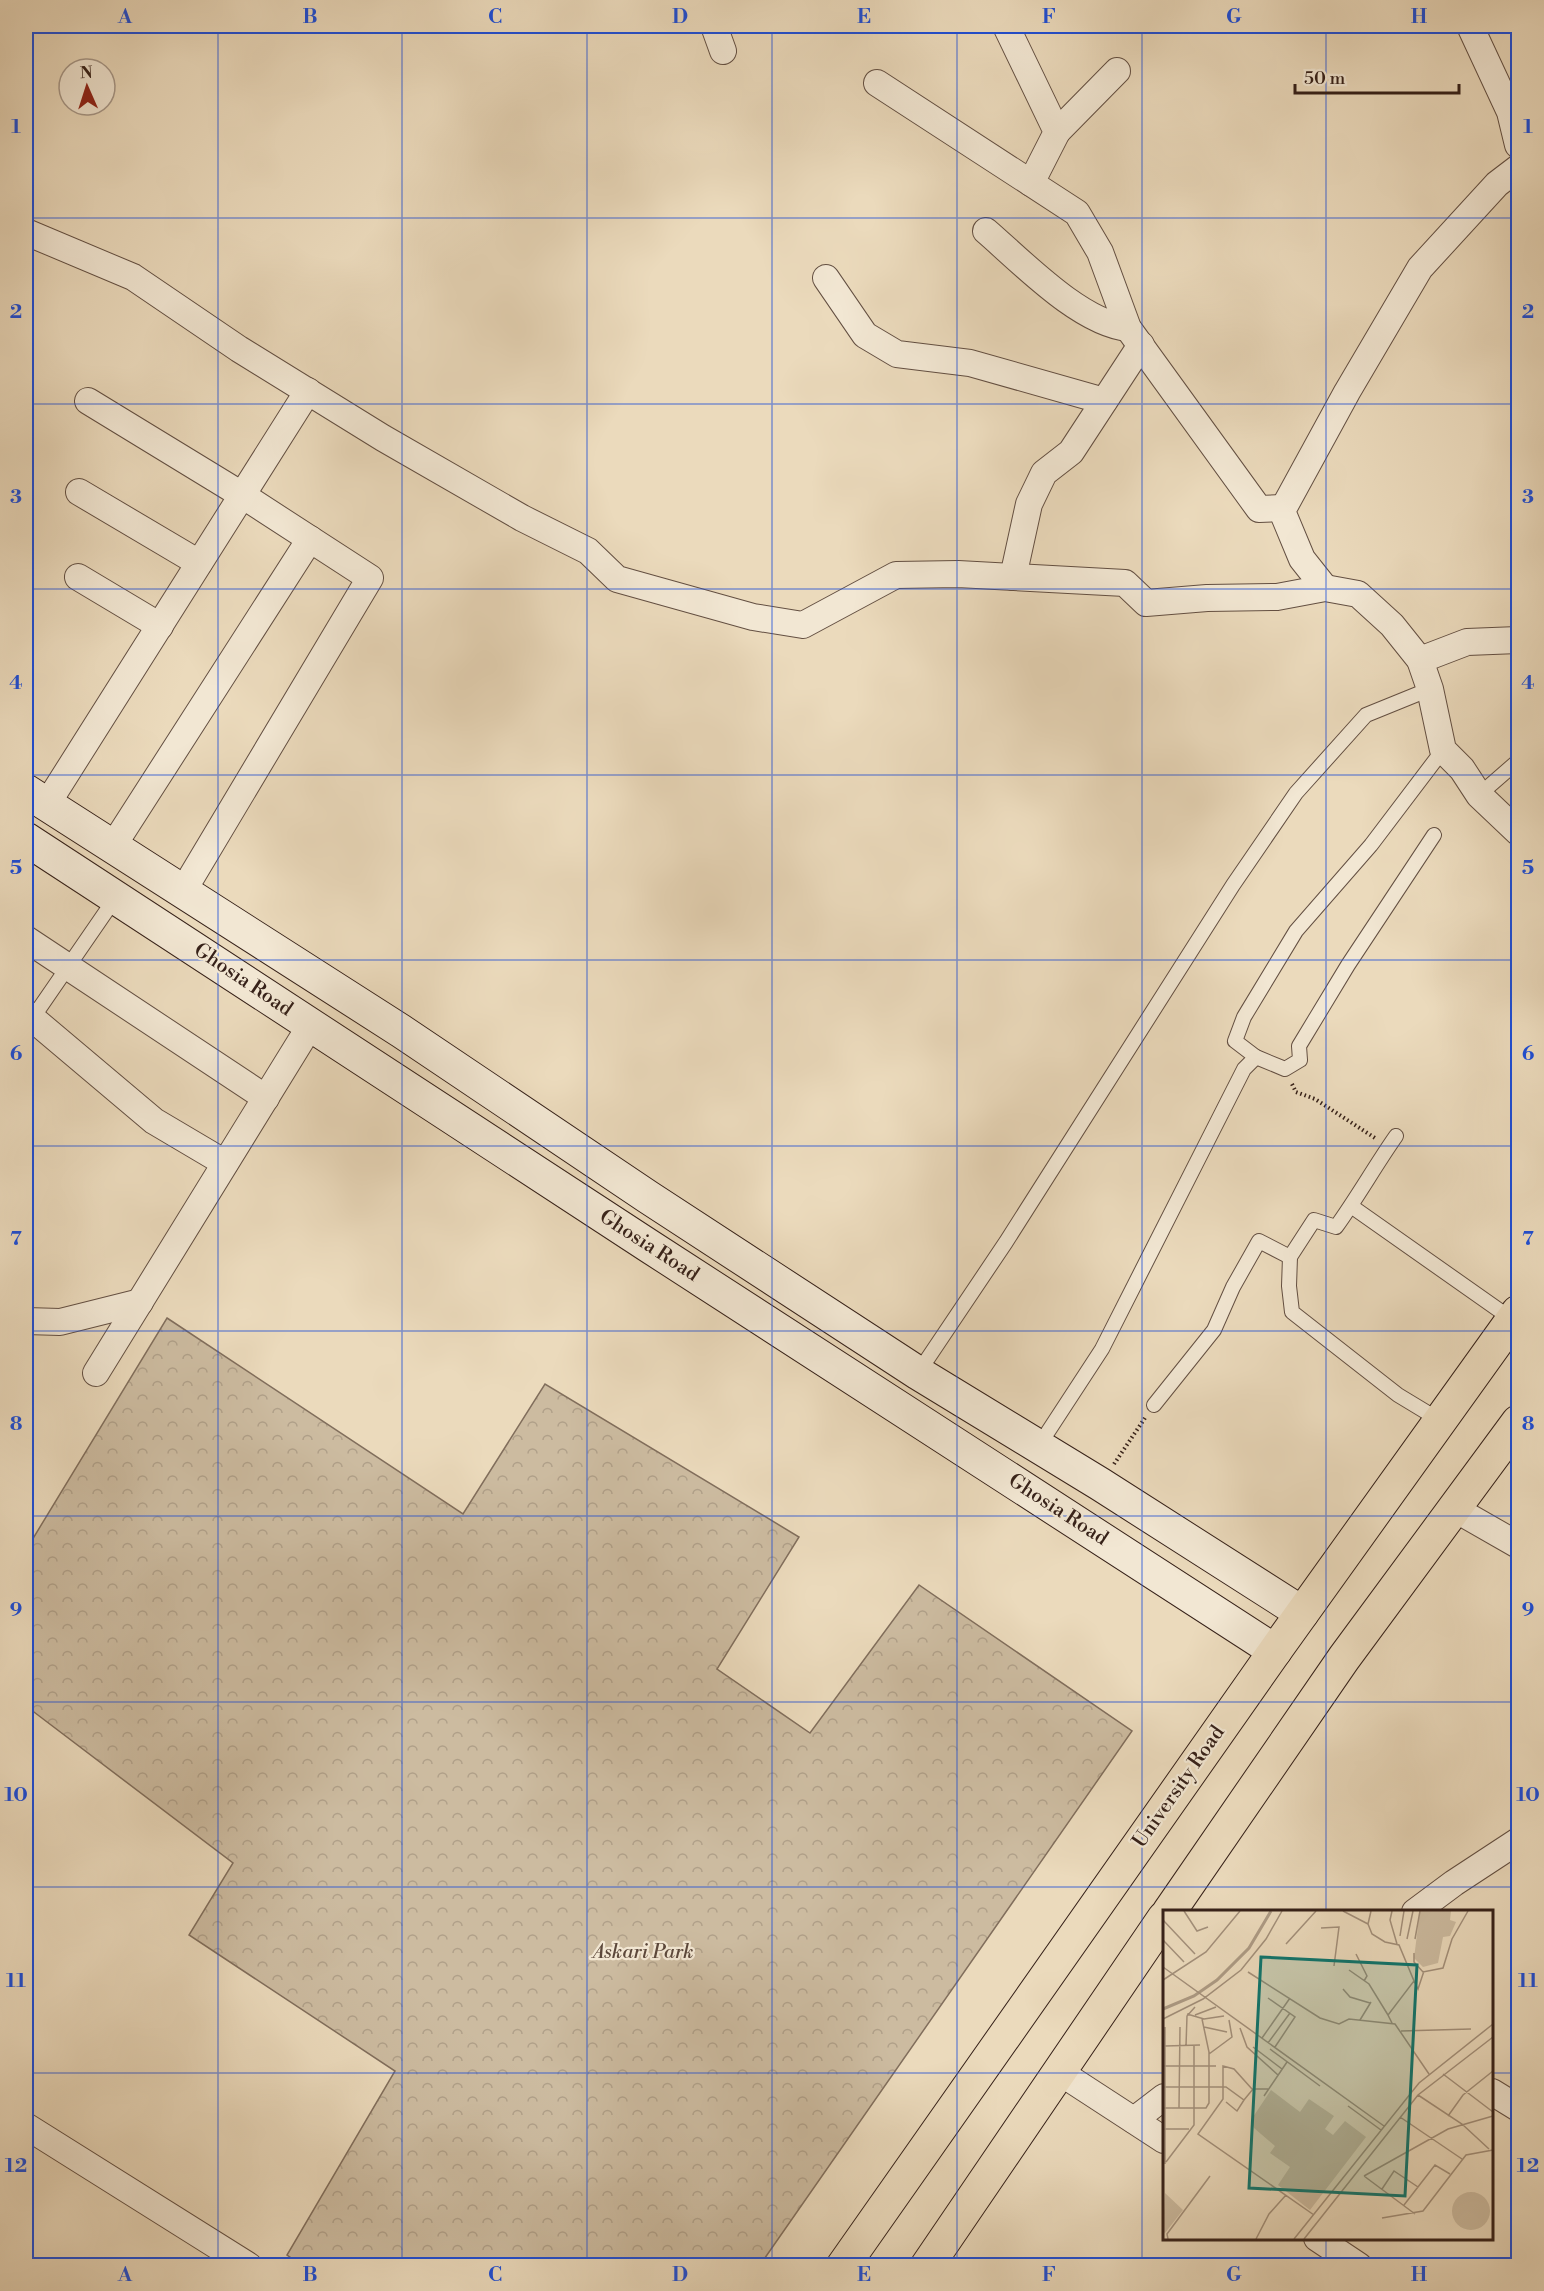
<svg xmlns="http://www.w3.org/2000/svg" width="1544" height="2291" font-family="'Libre Bodoni',serif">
<defs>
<pattern id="park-crowns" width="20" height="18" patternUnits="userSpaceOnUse" patternTransform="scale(1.5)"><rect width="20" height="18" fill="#ccbba0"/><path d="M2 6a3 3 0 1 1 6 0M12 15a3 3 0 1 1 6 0" fill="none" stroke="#b0a089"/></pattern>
</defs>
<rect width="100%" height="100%" fill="#ebdabc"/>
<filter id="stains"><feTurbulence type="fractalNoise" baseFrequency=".00333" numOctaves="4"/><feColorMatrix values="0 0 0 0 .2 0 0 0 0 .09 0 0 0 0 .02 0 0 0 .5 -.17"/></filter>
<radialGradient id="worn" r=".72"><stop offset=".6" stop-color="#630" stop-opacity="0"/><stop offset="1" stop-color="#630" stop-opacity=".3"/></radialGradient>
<!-- park -->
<path fill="url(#park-crowns)" stroke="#816e5c" stroke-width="1.5" d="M167,1318L463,1514L545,1384L799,1537L717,1669L810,1733L919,1585L1132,1731L760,2265L303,2266L287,2255L395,2071L189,1935L233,1863L26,1706V1550Z"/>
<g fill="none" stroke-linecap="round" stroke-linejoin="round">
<defs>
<g id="lane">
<path d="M1479,795L1518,761"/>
<path d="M32,1019L116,897"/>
<path d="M1256,1057L1235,1041L1244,1017L1296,931L1371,845L1443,750"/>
<path d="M1396,1136C1375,1166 1357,1198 1336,1227L1314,1220L1290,1257L1289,1286L1292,1312L1398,1395L1441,1421"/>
<path d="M1351,1206L1513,1320"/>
<path d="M918,1373L1006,1242L1233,885L1296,793L1366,715L1430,689"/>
<path d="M1154,1405L1214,1330L1233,1287L1259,1241L1290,1257"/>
<path d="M1038,1447L1102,1349L1244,1069L1256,1057L1285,1069L1300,1060L1299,1046L1348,965L1434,835"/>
</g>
<g id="street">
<path d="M714,26L723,51"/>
<path d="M1006,26L1057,132L1031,183"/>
<path d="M1470,26L1510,112L1518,145"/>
<path d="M877,83L1077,213L1100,252L1128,328L1259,509L1283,508"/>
<path d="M1057,132L1117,71"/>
<path d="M986,231C1022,262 1080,323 1128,328"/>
<path d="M26,232L133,277L239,349L383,438L522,518L588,551L617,579L753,617L803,625L896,575L958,574L1125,583L1146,603L1207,598L1277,597L1325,588L1358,594L1392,625L1420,660L1430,689L1443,750L1462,769L1479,795L1518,832"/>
<path d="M826,278L865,335L897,354L970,363L1104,401"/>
<path d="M88,401L242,495L370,578L183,891"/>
<path d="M79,492L199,563"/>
<path d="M78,577L160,626"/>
<path d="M1013,577L1029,504L1044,473L1071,452L1141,345"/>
<path d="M1325,588L1302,559L1282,511L1347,392L1420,268L1497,184L1518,168"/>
<path d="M1420,660L1467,642L1518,640"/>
<path d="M47,804L308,391"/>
<path d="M113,846L310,539"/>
<path d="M26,939L266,1098"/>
<path d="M26,1013L154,1121L225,1163"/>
<path d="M26,1321L60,1322L140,1302"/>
<path d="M96,1373L310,1026"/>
<path d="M1455,1509L1518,1545"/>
<path d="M1415,1912L1454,1883L1518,1841"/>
<path d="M1058,2071L1164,2140"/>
<path d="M1492,2092L1518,2108"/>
<path d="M1134,2120L1164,2097"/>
<path d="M26,2126L249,2266"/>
<path d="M1317,2238L1359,2266"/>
</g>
<g id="secondary">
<path d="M26,791L401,1031L648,1197L918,1373L1100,1484L1302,1613"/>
<path d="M26,839L649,1246L1275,1651"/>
</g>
<g id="primary">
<path d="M1169,1912L1344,1658L1518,1422"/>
<path d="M843,2266L1275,1651L1518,1312"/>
<path d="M927,2266L1164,1918"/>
</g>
</defs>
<!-- lane casing -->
<use href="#lane" stroke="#634f42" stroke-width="16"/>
<!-- street casing -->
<use href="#street" stroke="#634f42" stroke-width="28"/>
<!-- secondary casing -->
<use href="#secondary" stroke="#362119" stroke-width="35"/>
<!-- primary casing -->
<use href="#primary" stroke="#362119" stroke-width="35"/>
<!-- path -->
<g stroke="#362119" stroke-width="4" stroke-dasharray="1.5 3" stroke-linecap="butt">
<path d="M1292,1084L1296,1092L1315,1099L1375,1138"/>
<path d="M1114,1464L1145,1418"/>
</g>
<!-- lane -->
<use href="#lane" stroke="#f2e7d3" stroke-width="14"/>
<!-- street -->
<use href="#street" stroke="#f2e7d3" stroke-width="26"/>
<!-- secondary -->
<use href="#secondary" stroke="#f2e7d3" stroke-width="33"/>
<!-- primary -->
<use href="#primary" stroke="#ebdabc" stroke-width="33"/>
</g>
<!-- grid -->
<path fill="none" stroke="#1d4ed8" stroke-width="1.5" stroke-opacity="0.55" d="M218,26V2266M402,26V2266M587,26V2266M772,26V2266M957,26V2266M1142,26V2266M1326,26V1912M26,218H1518M26,404H1518M26,589H1518M26,775H1518M26,960H1518M26,1146H1518M26,1331H1518M26,1516H1518M26,1702H1518M26,1887H1518M26,2073H1164M1492,2073H1518M1326,2238V2266"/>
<g text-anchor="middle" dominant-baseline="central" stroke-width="4.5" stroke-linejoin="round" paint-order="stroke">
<!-- street labels -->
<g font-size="20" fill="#362119" stroke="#f2e7d3">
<text transform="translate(243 980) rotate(34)">Ghosia Road</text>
<text transform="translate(649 1246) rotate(33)">Ghosia Road</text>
<text transform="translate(1058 1510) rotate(33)">Ghosia Road</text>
<text transform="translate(1179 1787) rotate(-55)">University Road</text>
</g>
<!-- park labels -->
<g font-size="20" font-style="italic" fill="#5c483b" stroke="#f2e7d3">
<text x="643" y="1952">Askari Park</text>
</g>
</g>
<!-- overview -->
<g transform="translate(1163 1910)">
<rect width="330" height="330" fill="#ebdabc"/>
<path d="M289 301a19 19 0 1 1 38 0a19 19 0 1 1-38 0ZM2,283L20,300L2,323L0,322Z" fill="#ccbba0"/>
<path d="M257,1H288L287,10L293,12L287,26L280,27L275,53L260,57L251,48Z" fill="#ccbba0"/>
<path d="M108,180L137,202L146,189L171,206L162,219L170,225L182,211L203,227L147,300L115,275L127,257L107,243L112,236L91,218L88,210Z" fill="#ccbba0"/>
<path fill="none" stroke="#ad9b85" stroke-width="3" d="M0,99L31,86L54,70L86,38L108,1"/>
<path fill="none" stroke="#a3907b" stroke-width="1.5" d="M21,1L34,21L45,17M180,1L205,14M208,1L205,14L209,24L222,32L236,35L251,71L225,105L229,113M229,1L227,10L234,34M0,10L32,44M158,18L176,17L171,56M237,26L241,1M244,29L250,1M252,29L257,1M0,30L21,52M123,34L153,1M251,43V52L260,62L280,58L289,29L305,1M193,44L204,66L201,71M0,57L221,216M186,60L206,74L225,105M85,62L157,108L176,114L186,109L232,114L266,164M0,70L43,42L77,1M251,71L255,79L261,61M180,79L187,87L207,93M105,88L132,107L112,137M24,104L41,109L61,106M32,105L53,97M0,109L40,89L78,60L103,29L119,1M197,110L208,92M41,117L64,122M77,118L84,137L115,165M238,121L308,119M99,128L127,88M105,133L127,103M2,136L37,135M23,136L24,106L32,97M90,137L119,159M107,139L157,176M46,144L69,127L66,110M0,156H53M280,164L330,202M0,177H63L81,190L90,179H105M89,179L71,159L60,156V189L35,224L151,305M255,185L299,214L326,239M101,186L124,152M63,192L74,201L81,190M185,196L218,220M0,198H43L46,193V142L39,109M16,198L17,117M285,206L300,185L330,161M237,207L299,249M0,219H26M3,252L31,215V135M2,254V117M201,266L285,219L330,206M201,266L252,304M219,279L231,261L255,277M241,295L272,255L287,264M219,308L260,301L303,245L330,240M5,329L4,324L47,266M93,329L106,304L123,285M131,329L256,173L330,114M141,329L255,185L330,127"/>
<path fill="#0f766e" fill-opacity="0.15" stroke="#0f766e" stroke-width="3" d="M98,47L254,55L242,286L86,278Z"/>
<rect width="330" height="330" fill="none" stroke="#362119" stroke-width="3"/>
</g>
<!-- margin -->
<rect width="1544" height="2291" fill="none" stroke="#ebdabc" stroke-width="66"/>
<!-- north arrow -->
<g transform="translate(87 87) rotate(357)"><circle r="28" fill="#f2e7d3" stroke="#a79889" stroke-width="1.5"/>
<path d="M0-4.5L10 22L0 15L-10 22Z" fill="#8f2418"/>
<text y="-9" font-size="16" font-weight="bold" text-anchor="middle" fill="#362119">N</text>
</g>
<!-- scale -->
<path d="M1295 84v9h164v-9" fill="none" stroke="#362119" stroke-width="3"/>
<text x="1304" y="84" font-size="18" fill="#362119" stroke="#f2e7d3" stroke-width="4.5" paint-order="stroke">50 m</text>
<rect x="33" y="33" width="1478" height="2225" fill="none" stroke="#1d4ed8" stroke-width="2"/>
<g font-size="20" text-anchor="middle" font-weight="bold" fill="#1d4ed8">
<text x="125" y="23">A</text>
<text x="310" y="23">B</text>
<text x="495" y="23">C</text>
<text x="680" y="23">D</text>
<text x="864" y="23">E</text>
<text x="1049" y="23">F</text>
<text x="1234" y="23">G</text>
<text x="1419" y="23">H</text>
<text x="16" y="133">1</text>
<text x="1528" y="133">1</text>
<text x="16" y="318">2</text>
<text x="1528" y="318">2</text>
<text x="16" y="503">3</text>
<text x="1528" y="503">3</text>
<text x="16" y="689">4</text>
<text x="1528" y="689">4</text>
<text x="16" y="874">5</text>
<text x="1528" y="874">5</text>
<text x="16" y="1060">6</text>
<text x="1528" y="1060">6</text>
<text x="16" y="1245">7</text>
<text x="1528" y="1245">7</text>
<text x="16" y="1430">8</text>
<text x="1528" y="1430">8</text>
<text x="16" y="1616">9</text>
<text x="1528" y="1616">9</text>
<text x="16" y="1801">10</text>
<text x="1528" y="1801">10</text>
<text x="16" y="1987">11</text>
<text x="1528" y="1987">11</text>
<text x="16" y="2172">12</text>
<text x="1528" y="2172">12</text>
<text x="125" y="2281">A</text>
<text x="310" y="2281">B</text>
<text x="495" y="2281">C</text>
<text x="680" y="2281">D</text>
<text x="864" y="2281">E</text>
<text x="1049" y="2281">F</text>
<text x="1234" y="2281">G</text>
<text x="1419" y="2281">H</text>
</g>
<rect width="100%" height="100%" filter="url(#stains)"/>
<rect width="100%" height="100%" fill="url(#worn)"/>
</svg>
